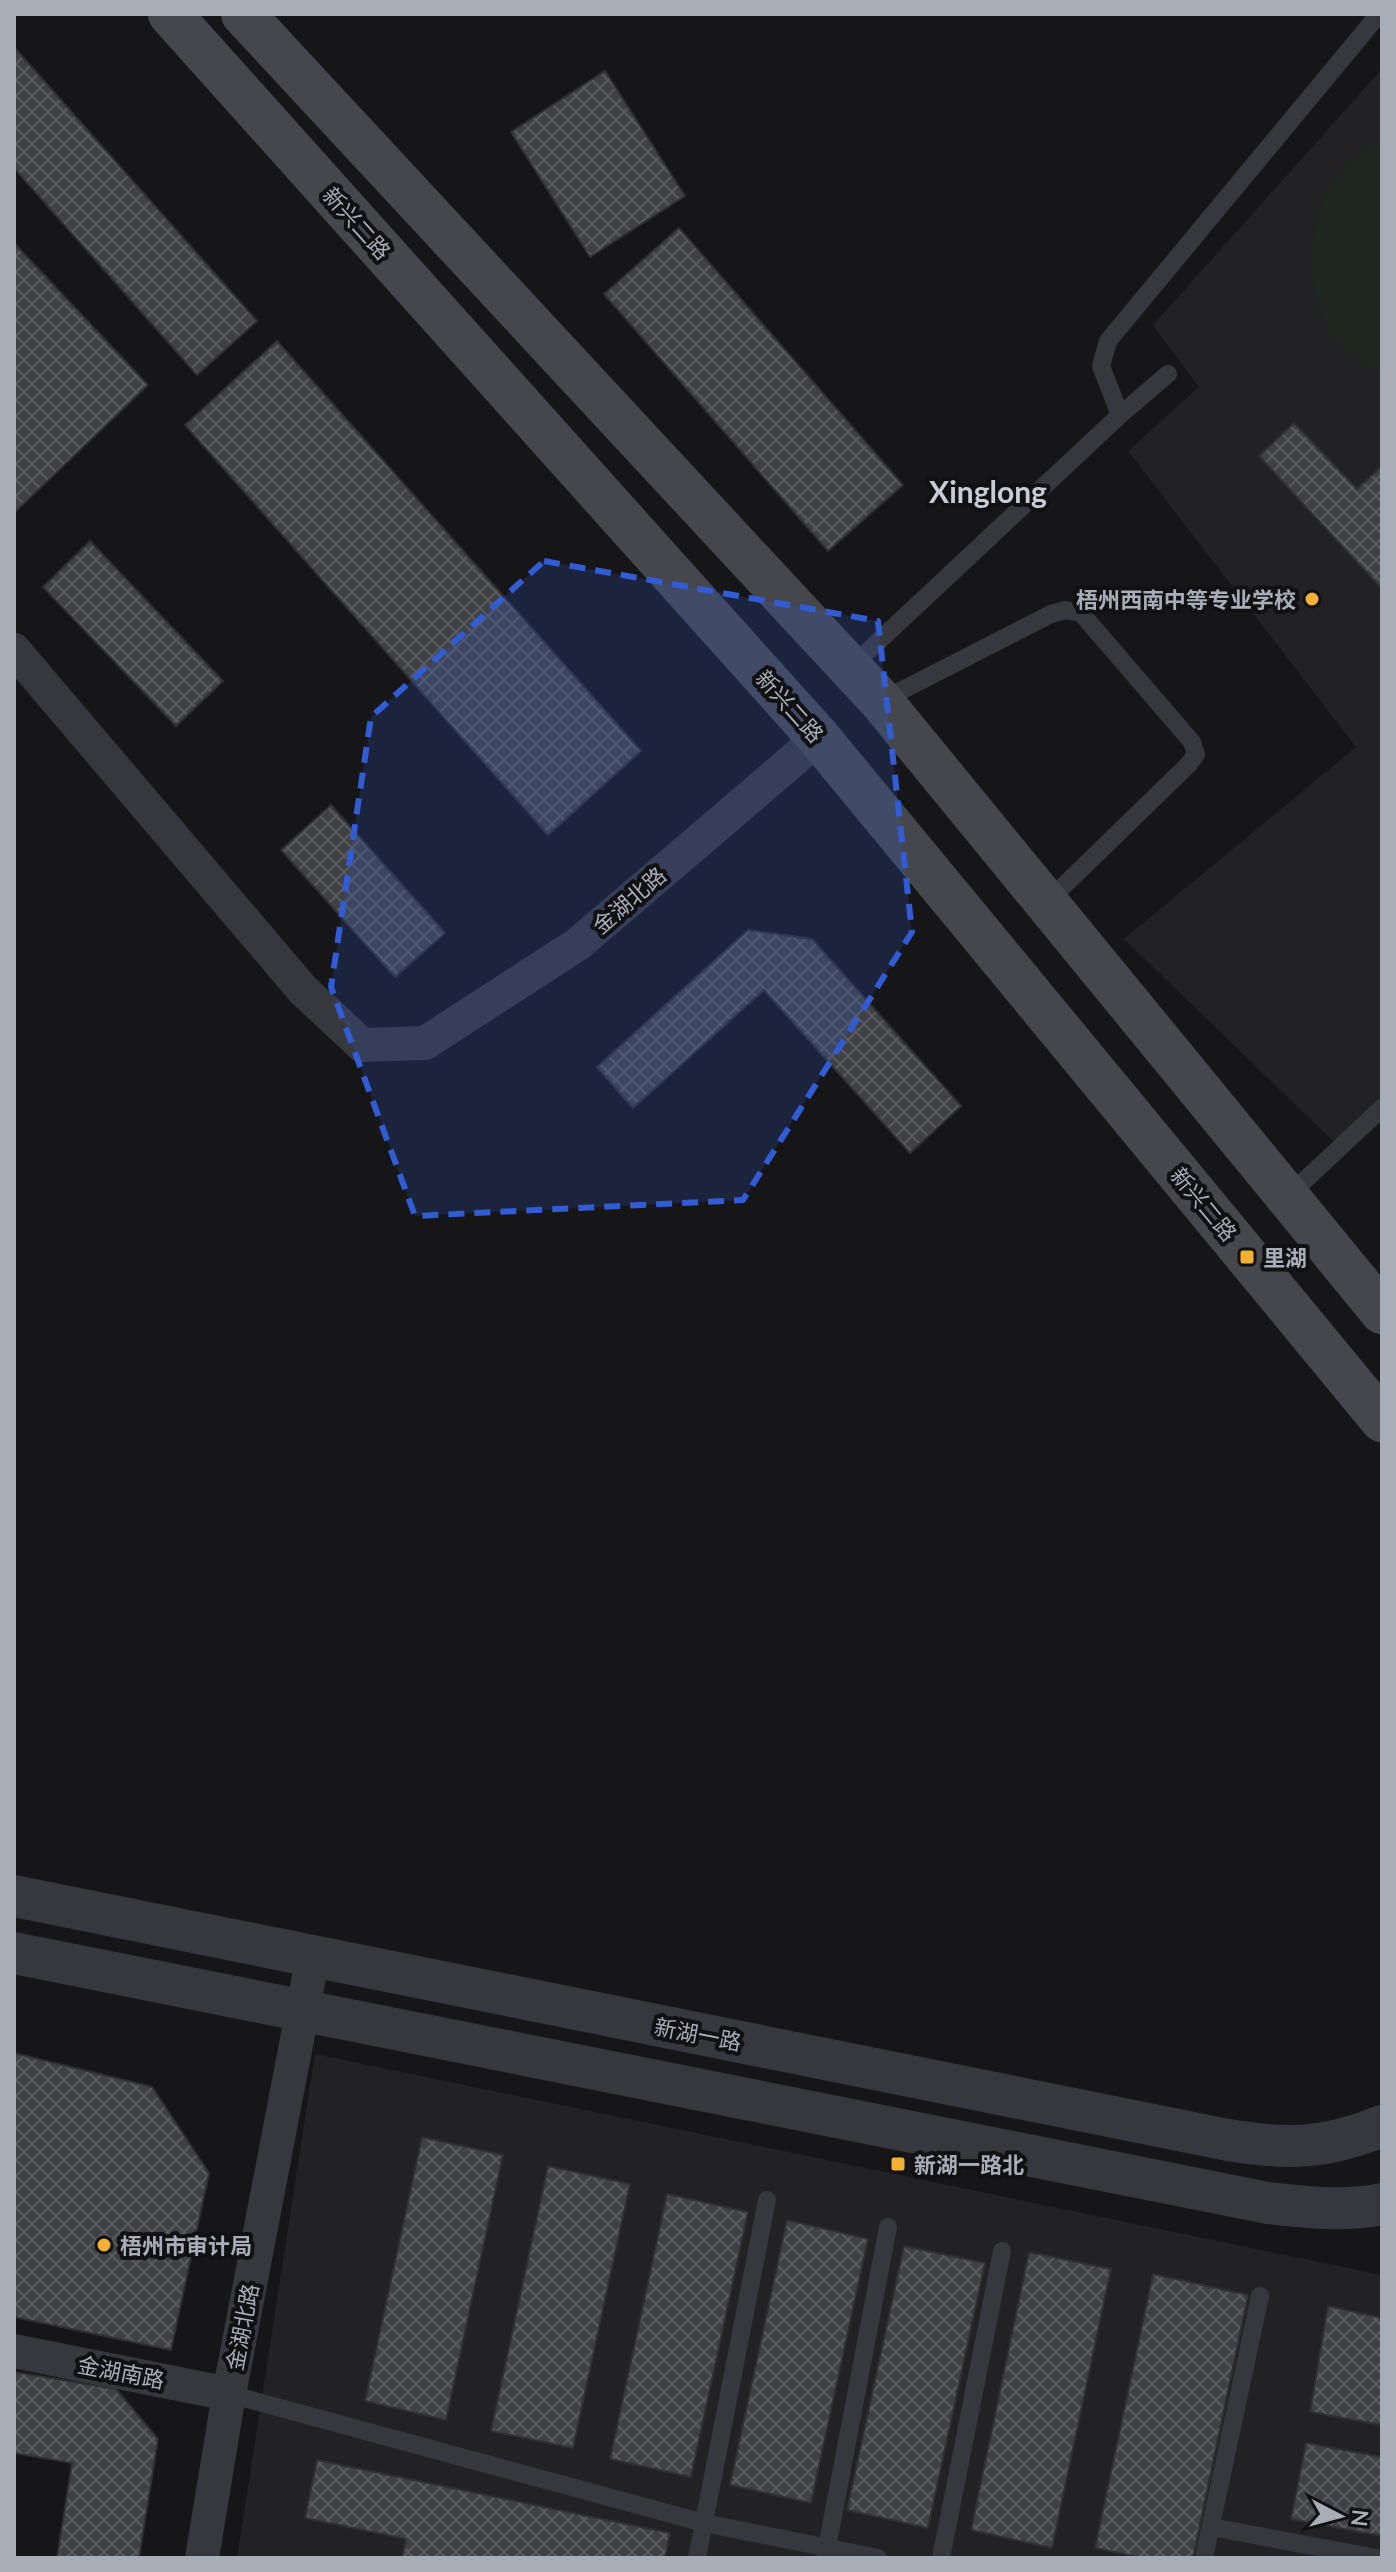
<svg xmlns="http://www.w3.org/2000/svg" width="1396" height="2572" font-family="Lato,'Noto Sans SC',sans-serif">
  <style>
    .built { fill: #222225 }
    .park { fill: #1e261f }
    .building { fill: url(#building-cross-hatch); stroke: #303034; stroke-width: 2 }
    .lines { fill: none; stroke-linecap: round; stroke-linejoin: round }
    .service { stroke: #37383d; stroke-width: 18 }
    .minor { stroke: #37383d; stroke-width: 34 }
    .tertiary { stroke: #37383d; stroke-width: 42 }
    .secondary { stroke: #45474d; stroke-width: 44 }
    .marked { fill: #325cd3; fill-opacity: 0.2; stroke: #325cd3; stroke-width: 6; stroke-dasharray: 16 10; stroke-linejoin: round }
    .poi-dot { fill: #f2b134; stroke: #111113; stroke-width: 3 }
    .labels { text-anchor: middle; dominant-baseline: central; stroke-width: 8; stroke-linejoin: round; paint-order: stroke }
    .street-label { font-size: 22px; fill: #a8adb8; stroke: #111113 }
    .poi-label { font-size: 22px; font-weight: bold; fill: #a8adb8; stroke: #111113; text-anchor: start }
    .district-label { font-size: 30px; font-weight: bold; fill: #c9ccd4; stroke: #111113 }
  </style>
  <defs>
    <pattern id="building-cross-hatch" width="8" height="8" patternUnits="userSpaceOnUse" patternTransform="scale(2)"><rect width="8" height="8" fill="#404145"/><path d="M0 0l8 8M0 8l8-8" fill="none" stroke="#595a5e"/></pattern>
  </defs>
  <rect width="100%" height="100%" fill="#161618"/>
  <path class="built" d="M1382 69V1097L1335 1143 1124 939 1356 747 1128 451 1199 387 1153 325Z
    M315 2054 1382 2275V2558H237Z"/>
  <path class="park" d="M1382 137V374C1363 361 1343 350 1330 331 1302 287 1308 214 1340 173 1351 159 1369 148 1382 137Z"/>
  <path class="building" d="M14 47 257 321 197 375 14 168Z
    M605 71 685 196 590 257 511 132Z
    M679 228 903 485 828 551 604 294Z
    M14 243 148 385 14 513Z
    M277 341 641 751 548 835 185 425Z
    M1294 423 1357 489 1382 466V589L1259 456Z
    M90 541 223 681 176 726 43 587Z
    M331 805 445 933 395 977 281 850Z
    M748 930 812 939 961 1106 910 1153 764 990 633 1108 597 1067Z
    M14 2053 152 2087 209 2173 171 2350 14 2317Z
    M422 2137 503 2155 446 2420 365 2401Z
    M548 2166 630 2184 573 2448 491 2431Z
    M667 2194 748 2212 691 2477 610 2459Z
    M787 2220 868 2239 811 2503 730 2485Z
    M904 2246 985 2263 928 2528 847 2510Z
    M1029 2252 1111 2269 1052 2548 971 2530Z
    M1153 2274 1248 2295 1193 2558H1143L1095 2548Z
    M1328 2306 1382 2318V2425L1310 2412Z
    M14 2372 116 2389 158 2439 139 2558H57L72 2463 14 2453Z
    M1306 2443 1382 2457V2536L1291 2519Z
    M317 2460 670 2533 665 2558H402L406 2539 305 2518Z"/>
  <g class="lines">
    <path class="service" d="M1120 415 1168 374
      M850 668 1120 415 1101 366 1108 341 1379 14
      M881 701 1051 614 1065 610 1081 613 1192 742 1196 754 1189 764 1046 903
      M1288 1196 1382 1108
      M229 2394 704 2523 878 2558
      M1211 2527 1376 2558
      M697 2558 767 2200
      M825 2558 888 2227
      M941 2558 1002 2251
      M1204 2558 1260 2296"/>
    <path class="minor" d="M14 650 303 990 362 1045 425 1043 578 944 819 738
      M14 2351 229 2394
      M202 2558 229 2394 313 1956"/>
    <path class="tertiary" d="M14 1896 1228 2140C1288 2150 1325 2149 1382 2126
      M14 1953 1268 2203C1307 2207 1344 2212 1382 2204"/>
    <path class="secondary" d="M170 14 819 738 1382 1420
      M243 14 881 701 1382 1312"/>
  </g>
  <path class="marked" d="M544 561 878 621 912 932 743 1200 415 1216 331 987 371 717Z"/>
  <g class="poi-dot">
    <circle cx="1312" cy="599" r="8"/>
    <rect x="1239" y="1249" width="16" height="16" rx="4"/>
    <rect x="890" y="2156" width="16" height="16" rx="4"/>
    <circle cx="104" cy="2245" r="8"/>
  </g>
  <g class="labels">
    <g class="street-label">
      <text transform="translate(357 223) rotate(48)">新兴二路</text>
      <text transform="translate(790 706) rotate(48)">新兴二路</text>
      <text transform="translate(629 900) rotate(-41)">金湖北路</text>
      <text transform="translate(1204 1204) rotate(50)">新兴二路</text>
      <text transform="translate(698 2034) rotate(11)">新湖一路</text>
      <text transform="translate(242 2327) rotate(-79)">金湖北路</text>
      <text transform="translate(121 2372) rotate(11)">金湖南路</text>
    </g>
    <g class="poi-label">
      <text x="1296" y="599" text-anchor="end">梧州西南中等专业学校</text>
      <text x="1263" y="1257">里湖</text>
      <text x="914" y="2164">新湖一路北</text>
      <text x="120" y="2245">梧州市审计局</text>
    </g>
    <g class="district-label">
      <text x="988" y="491">Xinglong</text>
    </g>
  </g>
  <rect width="1396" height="2572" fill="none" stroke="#a8adb8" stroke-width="32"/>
  <g transform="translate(1340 2516) rotate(96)" stroke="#111113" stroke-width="6" paint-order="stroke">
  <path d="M0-6L14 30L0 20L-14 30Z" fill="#a8adb8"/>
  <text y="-12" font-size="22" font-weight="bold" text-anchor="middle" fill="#a8adb8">N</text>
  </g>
</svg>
